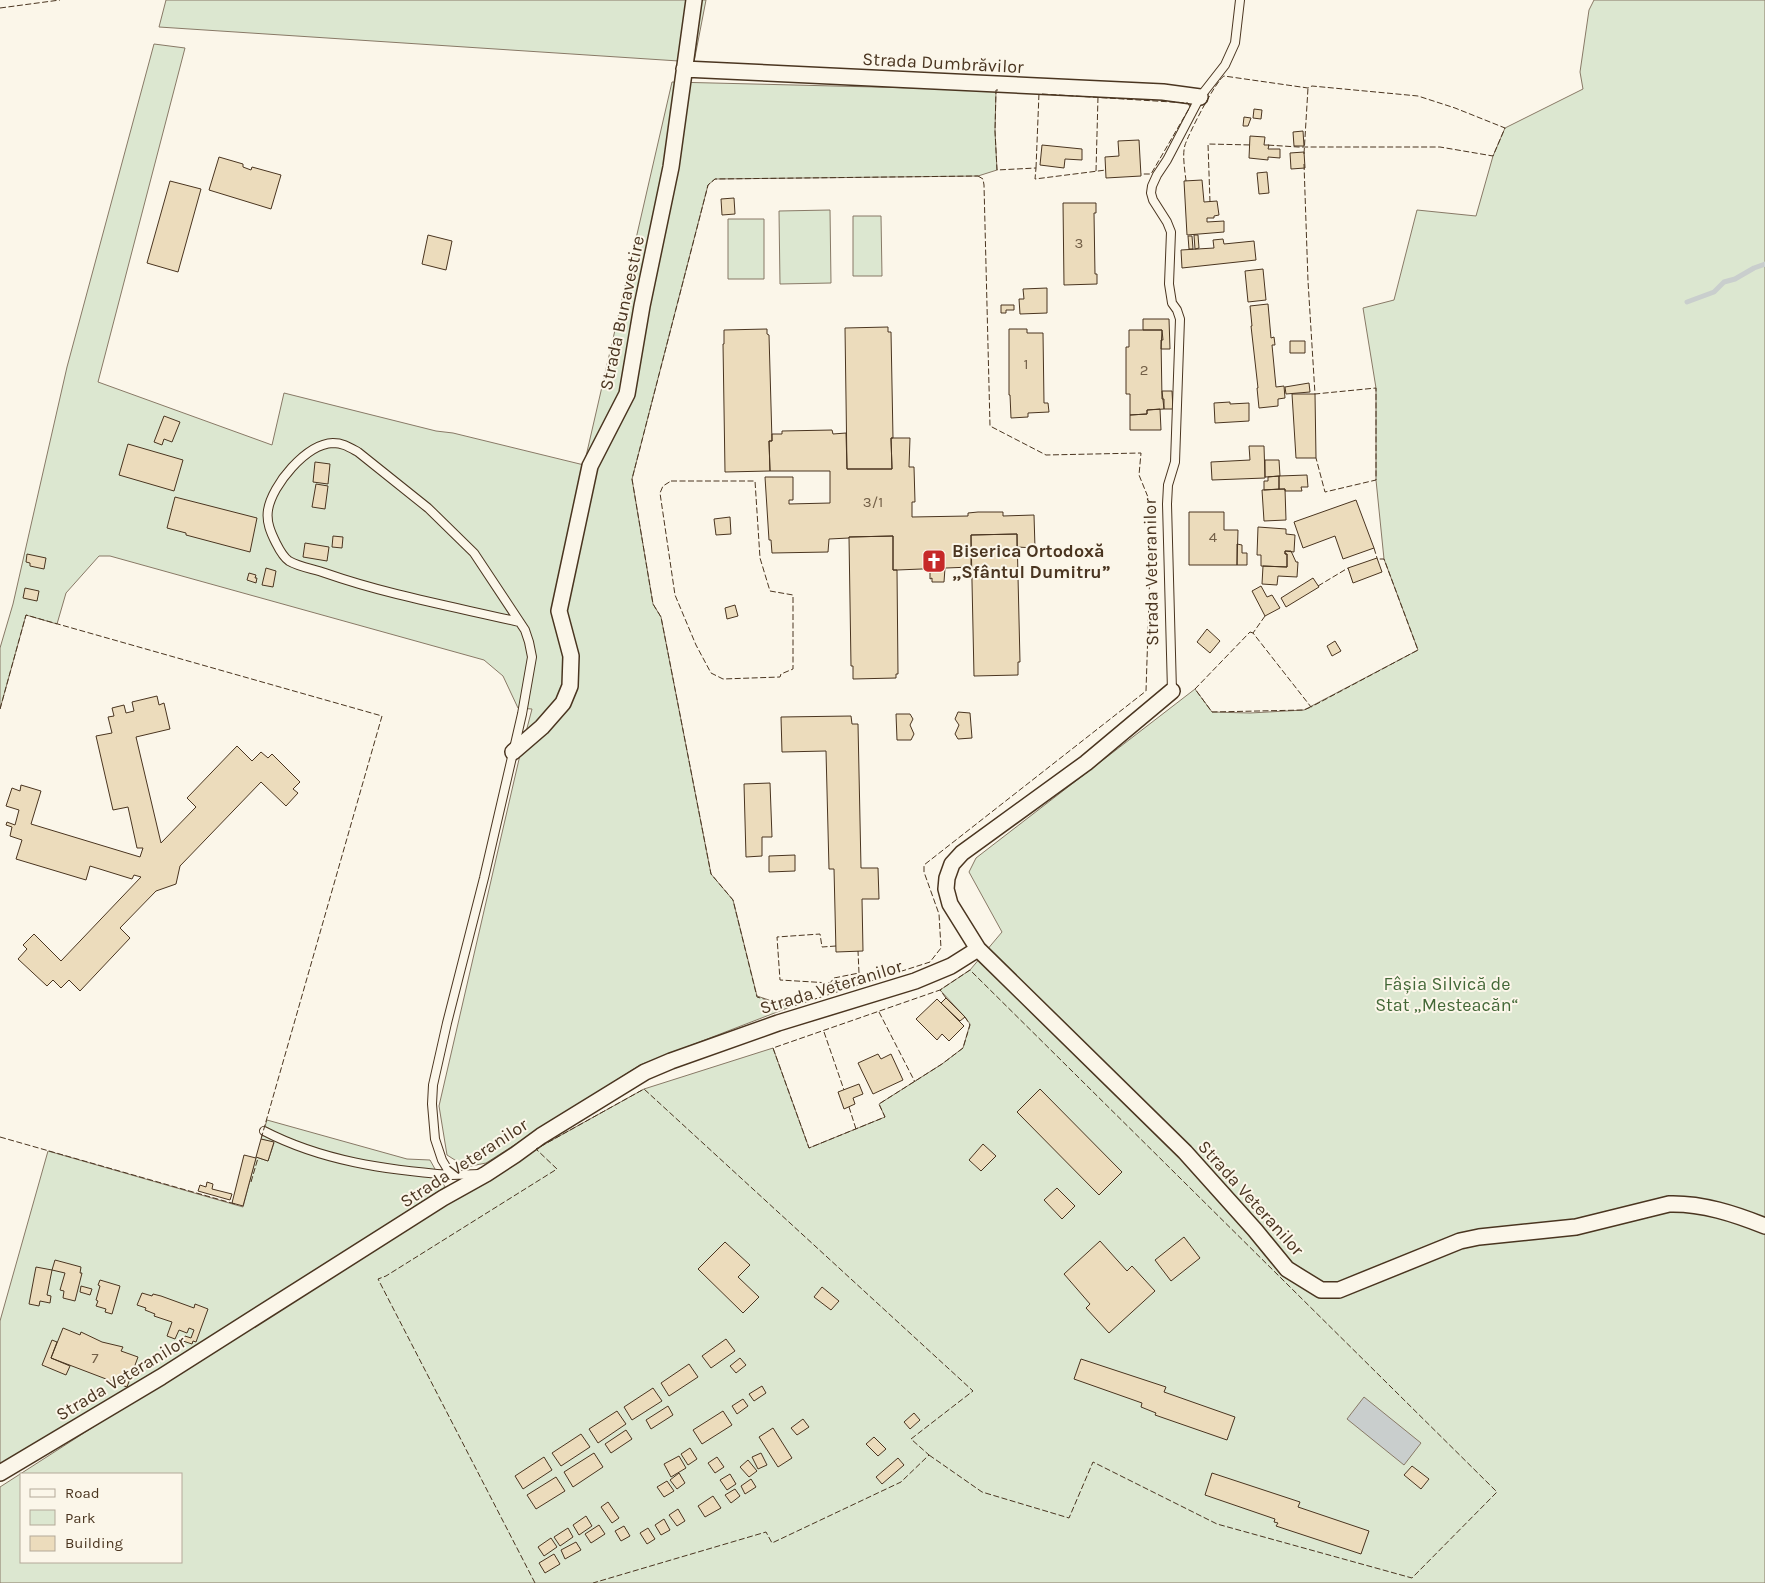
<svg xmlns="http://www.w3.org/2000/svg" width="1765" height="1583" font-family="Karla,sans-serif">
  <style>
    .green { fill: #dce7d0; stroke: #887966; fill-rule: evenodd }
    .water { fill: #c9cecd; stroke: #887966 }
    .lines { fill: none; stroke-linecap: round; stroke-linejoin: round }
    .stream { stroke: #c9cecd; stroke-width: 5 }
    .building { fill: #ecdcbc; stroke: #4a3520 }
    .service-casing { stroke: #4a3520; stroke-width: 10 }
    .minor-casing { stroke: #4a3520; stroke-width: 18 }
    .service { stroke: #fbf6e9; stroke-width: 8 }
    .minor { stroke: #fbf6e9; stroke-width: 15 }
    .fence { stroke: #4a3520; stroke-width: 1; stroke-dasharray: 6 2.5; stroke-linecap: butt }
    .labels { text-anchor: middle; dominant-baseline: central; stroke-width: 4; stroke-linejoin: round; paint-order: stroke }
    .number-label { font-size: 15px; fill: #725f47 }
    .street-label { font-size: 18px; fill: #4a3520; stroke: #fbf6e9 }
    .poi-label { font-size: 18px; font-weight: bold; fill: #4a3520; stroke: #fbf6e9; text-anchor: start }
    .park-label { font-size: 18px; fill: #436837; stroke: #fbf6e9 }
  </style>
  <rect width="100%" height="100%" fill="#fbf6e9"/>
  <path class="green" d="M166 0H706L694 62 159 27Z
    M1594 0H1765V1583H0V1487L219 1346 536 1149 644 1089 773 1048 809 1148 885 1117 879 1104 942 1064 963 1048 970 1024 965 1017 940 990 970 970 1002 932 969 872 976 858 1195 689 1212 712 1250 713 1304 710 1418 650 1384 559 1376 480V388L1363 308 1394 300 1417 210 1476 216 1493 156 1505 128 1583 89 1580 72 1589 10ZM21 1474H181V1562H21Z
    M154 44 185 48 98 382 272 445 284 393 436 431 453 433 584 465 672 82 996 90 995 131 997 170 978 176 715 179 708 185 632 479 653 604 661 617 711 874 733 900 757 996 790 1007 640 1065 486 1163 466 1167 447 1155 439 1106 520 755 532 709 518 708 503 676 484 660 110 556H99L66 593 57 624 26 615 0 709V648L13 604 67 367Z
    M830 210 831 283 780 284 779 211Z
    M853 216H881L882 276H853Z
    M728 219H764V279H728Z
    M267 1120 407 1159 430 1160 445 1187 168 1365 0 1465V1321L48 1151 243 1207 256 1157 268 1161 274 1143 261 1139Z"/>
  <path class="water" d="M1364 1397 1421 1443 1404 1465 1347 1419Z"/>
  <g class="lines">
    <path class="stream" d="M1687 302 1714 292 1724 282 1735 279 1754 268 1765 264"/>
  </g>
  <path class="building" d="M1254 109 1262 110 1261 119 1253 118Z
    M1244 117 1251 118 1248 126H1243Z
    M1303 131 1304 146H1294L1293 132Z
    M1250 136 1265 137 1264 145H1269L1268 149H1280V158L1268 157V160L1249 158Z
    M1139 140 1141 176 1106 178 1105 157 1119 156 1118 141Z
    M1042 145 1082 149V160L1065 159 1064 168 1040 165Z
    M1304 152 1305 168 1291 169 1290 153Z
    M219 157 243 164V167L251 170 252 167 281 175 271 209 209 190Z
    M1267 172 1269 193 1259 194 1257 173Z
    M1202 180 1204 202 1217 201 1219 215 1214 216V218H1207V222L1224 221V232L1187 235 1184 181Z
    M170 181 201 189 178 272 147 263Z
    M734 198 735 214 722 215 721 199Z
    M1063 203H1096V213H1094L1095 274H1097V284L1064 285Z
    M428 235 452 241 446 270 422 264Z
    M1194 235H1198L1199 248 1195 249Z
    M1188 236H1192L1193 249H1189Z
    M1223 239 1224 244 1254 241 1256 260 1182 268 1181 250 1214 248 1213 240Z
    M1263 269 1266 300 1248 302 1245 271Z
    M1047 288V313L1020 314 1019 299H1024L1023 289Z
    M1268 304 1271 338 1274 337 1275 345H1272L1276 387 1284 386 1285 398 1278 399V406L1259 408 1257 388H1258L1251 326H1252L1250 306Z
    M1001 305H1014V310H1006V313H1001Z
    M1143 319H1169L1170 349H1161L1162 330H1143Z
    M888 327V332H891L893 438H891L892 469H847L845 328Z
    M767 329V334L769 335 772 441H769L770 471 725 472 723 344H724V330Z
    M1009 329H1027V333H1043L1044 403H1048L1049 412 1028 413V417L1011 418 1010 395H1009Z
    M1129 330H1162L1163 340H1161L1162 399H1164V409L1147 410V414L1130 415V394H1126V347H1129Z
    M1290 341H1305V353H1290Z
    M1309 383 1310 392 1286 394 1285 387Z
    M1162 391H1172L1173 409H1164Z
    M1292 394H1315L1316 458H1296Z
    M1230 402V404L1249 403V421L1215 423 1214 403Z
    M1160 409 1161 430H1130V415L1147 414V410Z
    M164 416 180 422 172 442 164 439 162 445 154 442Z
    M832 430 833 434 846 433 847 469H892L891 438H910L909 467H914L915 502H912V517L968 516V513L978 512H1003V516L1034 515 1035 548 1017 547V534L971 535V567L897 570H893V536L849 537V538L829 539 828 552 772 553 771 540H769L765 477H793V500H789V504L830 503V471H770L769 441H772V434H782V431Z
    M128 444 183 460 174 491 119 475Z
    M1249 446H1264L1265 478 1212 480 1211 462 1250 460Z
    M1265 460H1279L1280 476 1265 477Z
    M315 462 330 464 328 484 313 482Z
    M1307 475 1308 487H1301L1302 491H1285V489H1279V476Z
    M1279 476V489L1264 490V481H1268V477Z
    M316 484 328 486 325 509 312 507Z
    M1285 489 1286 520 1264 521 1262 490Z
    M175 497 257 518 250 552 186 535V533L167 528Z
    M1356 500 1374 548 1343 559 1335 536 1303 548 1294 522Z
    M1189 512H1224V530H1238L1237 565H1189Z
    M730 517 731 534 716 535 714 519Z
    M1258 527 1286 529V534L1295 535 1294 552 1285 551V554H1287V567L1261 566V555H1257Z
    M1017 534 1020 662H1018V675L974 676 971 535Z
    M333 536 343 537 342 548 332 547Z
    M893 536V570H897L898 674H896V678L853 679V666H851L849 537Z
    M305 543 329 547 327 561 303 557Z
    M1237 544 1242 545V553H1247V565H1237Z
    M1285 551H1291L1296 562H1298L1297 577 1278 576 1277 585 1262 584 1263 566 1287 567V554H1285Z
    M27 554 46 558 44 569 30 566V563L26 562Z
    M1377 558 1382 572 1353 583 1348 568Z
    M266 568 276 571 273 587 262 585Z
    M945 568 944 582H932V578L930 579V569Z
    M249 573 256 575 255 578H257L256 583 247 580Z
    M1313 578 1319 587 1286 607 1281 598Z
    M1261 586 1267 597 1272 595 1280 608 1265 616 1252 591Z
    M25 588 39 591 37 601 23 598Z
    M735 605 738 616 727 619 725 608Z
    M1207 629 1220 641 1210 653 1197 642Z
    M1335 641 1341 651 1332 656 1327 646Z
    M157 696 159 705 164 703 170 729 136 737 161 843 196 807 187 798 237 746 252 761 261 752 268 758 272 754 300 782 293 789 298 793 286 806 261 782 180 866 176 884 156 891 120 928 130 938 80 991 69 980 61 988 53 980 47 986 18 959 27 949 23 945 34 934 61 961 141 877 134 875 132 879 90 866 86 880 16 859 22 840 10 836 12 827 6 825 7 822 15 825 19 810 6 806 12 788 20 791 21 785 41 791 31 824 140 857 143 848H137L128 807 113 810 96 736 112 733 108 717 114 716 112 708 124 705 126 713 134 711 132 702Z
    M958 712 970 713 972 738 958 739 955 734 959 725 955 719Z
    M896 714H910L913 719 910 725 914 734 911 740H897Z
    M851 716 852 724H858L861 868H878L879 899H862L863 951 836 952 834 869H829L826 751 782 752 781 717Z
    M770 783 772 837H762V856L746 857 744 784Z
    M795 855V871L769 872V856Z
    M946 998 965 1017 960 1021 941 1003Z
    M937 999 964 1026 949 1041 942 1034 937 1040 916 1019Z
    M878 1054 881 1059 891 1054 903 1080 873 1094 858 1063Z
    M859 1084 863 1094 853 1098 855 1104 844 1109 838 1092Z
    M1040 1089 1122 1172 1099 1195 1017 1112Z
    M261 1139 274 1142 268 1161 256 1157Z
    M983 1144 996 1156 981 1171 969 1160Z
    M244 1155 256 1158 243 1206 232 1203Z
    M207 1182 213 1184 212 1189 232 1194 230 1200 198 1191 200 1185 206 1187Z
    M1057 1188 1075 1206 1062 1219 1044 1200Z
    M1184 1237 1200 1258 1171 1281 1155 1260Z
    M1100 1241 1127 1271 1132 1266 1155 1291 1109 1333 1086 1308 1090 1304 1064 1274Z
    M725 1242 750 1265 738 1277 759 1297 743 1313 698 1269Z
    M55 1260 81 1267 80 1273H82L75 1301 63 1298 64 1291 60 1290 65 1273 52 1270Z
    M36 1267 52 1270 47 1295 51 1296 50 1303 40 1301 39 1306 29 1304Z
    M100 1280 120 1286 112 1314 105 1312 106 1309 96 1306 98 1301 96 1300 100 1286 98 1285Z
    M81 1286 92 1289 90 1295 80 1292Z
    M822 1287 839 1301 831 1310 814 1297Z
    M142 1293 152 1296 153 1294 161 1296 194 1308 195 1304 208 1309 196 1342 193 1341 192 1344 183 1341 185 1336 191 1338 194 1330 189 1328 187 1333 179 1330 175 1339 167 1336 172 1322 154 1316 155 1314 145 1310 146 1308 137 1305Z
    M63 1328 80 1335 81 1332 102 1342 123 1347 121 1351 138 1357 127 1387 51 1358Z
    M726 1339 735 1351 711 1368 702 1356Z
    M52 1340 57 1342 51 1358 70 1366 66 1375 42 1365Z
    M740 1358 746 1365 736 1373 730 1366Z
    M1081 1359 1166 1387 1164 1392 1235 1417 1227 1440 1155 1415 1156 1413 1141 1407 1142 1403 1074 1379Z
    M689 1364 698 1377 669 1396 661 1383Z
    M762 1386 766 1393 754 1401 749 1394Z
    M653 1388 662 1401 632 1420 624 1407Z
    M743 1399 748 1406 737 1414 732 1406Z
    M668 1406 673 1415 651 1429 646 1420Z
    M617 1411 626 1424 598 1443 589 1429Z
    M723 1411 732 1425 702 1444 693 1430Z
    M914 1413 920 1420 910 1429 904 1422Z
    M803 1419 809 1427 797 1435 791 1428Z
    M773 1428 792 1458 778 1467 759 1437Z
    M626 1430 632 1439 611 1453 605 1444Z
    M581 1434 590 1447 561 1466 552 1453Z
    M874 1437 886 1449 878 1456 866 1444Z
    M690 1448 697 1459 688 1465 681 1454Z
    M594 1453 603 1467 573 1487 564 1472Z
    M761 1453 767 1465 758 1469 752 1457Z
    M679 1456 686 1468 671 1477 664 1464Z
    M544 1457 552 1470 523 1489 515 1476Z
    M717 1457 724 1467 715 1473 708 1463Z
    M898 1458 904 1465 882 1484 876 1477Z
    M748 1460 757 1471 749 1477 740 1467Z
    M1412 1466 1429 1479 1421 1489 1404 1475Z
    M679 1473 685 1483 677 1489 670 1480Z
    M1212 1473 1300 1502 1298 1507 1369 1531 1361 1554 1276 1526 1278 1523 1274 1522 1275 1519 1205 1495Z
    M730 1474 736 1484 727 1490 720 1480Z
    M556 1477 565 1491 536 1509 527 1495Z
    M751 1479 756 1487 745 1494 741 1486Z
    M667 1481 674 1491 664 1497 657 1487Z
    M735 1489 740 1496 731 1503 725 1495Z
    M713 1496 721 1508 705 1517 698 1506Z
    M608 1502 619 1518 612 1523 601 1507Z
    M678 1509 685 1521 677 1526 669 1515Z
    M586 1516 592 1526 579 1535 573 1525Z
    M664 1519 670 1530 661 1535 655 1525Z
    M599 1525 605 1534 591 1543 585 1534Z
    M624 1526 630 1536 621 1541 615 1531Z
    M568 1528 573 1537 560 1546 554 1537Z
    M648 1528 655 1539 647 1544 640 1533Z
    M551 1538 557 1547 544 1556 538 1547Z
    M576 1542 581 1550 565 1559 561 1550Z
    M554 1554 560 1564 545 1573 539 1563Z"/>
  <g class="lines">
    <g class="service-casing">
      <path id="service" d="M1172 691 1167 504 1168 485 1175 462 1180 319 1177 310 1172 303 1169 284 1171 232 1167 222 1153 200 1151 193 1152 186 1157 175 1167 160 1200 97 1225 65 1235 43 1240 0
        M264 1131C322 1161 386 1170 451 1175
        M480 1174 451 1175 442 1160 435 1139 432 1104 433 1085 447 1023 484 878 522 714 532 657 529 642 525 630 474 553 428 508 358 452C349 447 343 443 333 443 306 444 272 485 268 510 266 522 271 533 276 543 279 549 283 557 289 561 299 567 314 569 325 573 388 595 455 607 519 622"/>
    </g>
    <g class="minor-casing">
      <path id="minor" d="M684 69 1163 92 1200 97
        M1172 691 1086 763 962 853 952 864 947 878 946 889 950 904 978 949 1185 1152 1255 1230 1287 1269 1321 1290H1339L1460 1241 1479 1237 1576 1227 1669 1204C1702 1203 1735 1214 1765 1226
        M513 752 542 727 563 703 570 686 571 656 559 611 590 466 627 394 642 306 671 167 694 0
        M0 1473 161 1377 443 1198 486 1174 515 1155 541 1136 645 1072 671 1061 778 1023 915 981 951 966 978 949"/>
    </g>
    <use href="#service" class="service"/>
    <use href="#minor" class="minor"/>
    <path class="fence" d="M0 8 60 0
      M998 90H996L995 131 997 170 1036 168 1035 179 1106 170
      M1042 94 1188 103 1190 107 1151 174H1141
      M1304 154 1308 88
      M1304 164 1308 281 1315 394 1376 388V480L1325 492 1316 458
      M1036 168 1039 93
      M1096 171 1098 97
      M978 176 983 179 984 185 990 426 1046 455 1141 453 1139 475 1152 507 1146 691 924 865V872L939 914 941 948 930 962 790 1007 757 997 733 900 711 874 661 617 653 604 632 479 706 193 708 185 715 179Z
      M1186 181C1185 171 1182 155 1185 145 1189 133 1215 82 1224 76L1308 88 1312 86 1418 96 1455 108 1505 128 1493 156 1440 147H1298L1267 145
      M1210 202 1208 144 1252 145
      M671 481H755L760 558 770 591 793 595V669L781 674 780 677 723 679 711 673 696 645 675 595 660 493 663 486Z
      M1374 548 1377 558
      M1318 586 1348 568
      M1265 616 1253 633 1311 707 1418 650 1384 559H1377
      M1253 633 1250 632 1195 689 1212 712 1304 710 1311 707
      M0 709 26 615 382 716 261 1139
      M836 946 822 947 820 934 777 937 780 980 830 983 834 978 859 973 858 951
      M946 998 940 990 773 1048 809 1148 885 1117 879 1104 942 1064 963 1048 970 1025 965 1017
      M879 1012 915 1082
      M824 1032 844 1090
      M849 1107 856 1129
      M0 1137 235 1204
      M251 1182 258 1158
      M929 1455 982 1492 1069 1518 1093 1462 1217 1524 1412 1578 1497 1492 970 970 940 990
      M535 1583 378 1279 386 1276 557 1169 536 1149 644 1089 973 1391 911 1439 929 1455 901 1482 772 1543 766 1532 593 1583"/>
  </g>
  <defs>
    <g id="church-square" transform="scale(1.25)"><rect x="-9" y="-9" width="18" height="18" rx="4" fill="#c62828" stroke="#fbf6e9"/><path d="M-1.2-6h2.4v3.5h3.3v2.4h-3.3V6h-2.4V-.1h-3.3v-2.4h3.3Z" fill="#fff"/></g>
  </defs>
  <g fill-rule="evenodd">
    <use href="#church-square" x="934" y="561"/>
  </g>
  <g class="labels">
    <g class="number-label">
      <text x="1079" y="243">3</text>
      <text x="1026" y="364">1</text>
      <text x="1144" y="370">2</text>
      <text x="873" y="502">3/1</text>
      <text x="1213" y="537">4</text>
      <text x="95" y="1358">7</text>
    </g>
    <g class="street-label">
      <text transform="translate(943 63) rotate(3)">Strada Dumbrăvilor</text>
      <text transform="translate(622 313) rotate(-78)">Strada Bunavestire</text>
      <text transform="translate(1151 572) rotate(-91)">Strada Veteranilor</text>
      <text transform="translate(831 987) rotate(-17)">Strada Veteranilor</text>
      <text transform="translate(464 1163) rotate(-33)">Strada Veteranilor</text>
      <text transform="translate(1251 1198) rotate(48)">Strada Veteranilor</text>
      <text transform="translate(121 1378) rotate(-31)">Strada Veteranilor</text>
    </g>
    <g class="poi-label">
      <text x="952" y="551">Biserica Ortodoxă<tspan x="952" dy="21">„Sfântul Dumitru”</tspan></text>
    </g>
    <g class="park-label">
      <text x="1447" y="984">Fâșia Silvică de<tspan x="1447" dy="21">Stat „Mesteacăn“</tspan></text>
    </g>
  </g>
  <rect x="20" y="1473" width="162" height="90" fill="#fbf6e9" stroke="#b4a999"/>
  <rect x="30" y="1489" width="25" height="8" fill="#fbf6e9" stroke="#b4a999"/>
  <text x="65" y="1498" font-size="15" fill="#4a3520">Road</text>
  <rect x="30" y="1510" width="25" height="15" fill="#dce7d0" stroke="#b4a999"/>
  <text x="65" y="1523" font-size="15" fill="#4a3520">Park</text>
  <rect x="30" y="1536" width="25" height="15" fill="#ecdcbc" stroke="#b4a999"/>
  <text x="65" y="1548" font-size="15" fill="#4a3520">Building</text>
</svg>
